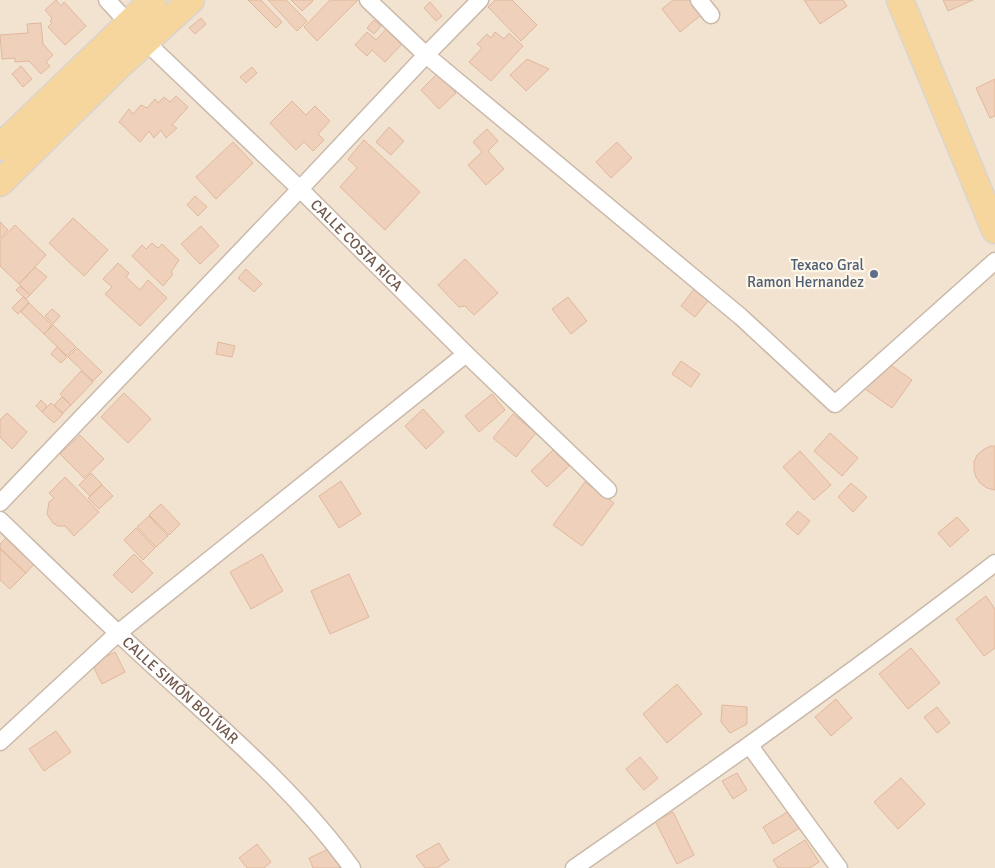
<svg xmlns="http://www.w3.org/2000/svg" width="995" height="868" font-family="Signika,sans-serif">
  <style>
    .residential { fill: #f2e3d1 }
    .building { fill: #efd0bb; stroke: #e1b79c }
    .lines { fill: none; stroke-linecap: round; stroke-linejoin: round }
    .street-casing { stroke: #cbb9aa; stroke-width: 19 }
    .primary-casing { stroke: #dad4d0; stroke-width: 29 }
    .street { stroke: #fff; stroke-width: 16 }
    .primary { stroke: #f7d69d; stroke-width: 26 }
    .service-dot { fill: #5c6f8a; stroke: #fef6e8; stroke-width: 2 }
    .labels { text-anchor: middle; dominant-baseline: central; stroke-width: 4.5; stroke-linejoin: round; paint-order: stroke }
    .street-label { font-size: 15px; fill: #71584a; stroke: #fef6e8 }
    .service-label { font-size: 15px; fill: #4e5e75; stroke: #fef6e8; text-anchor: end }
  </style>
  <rect width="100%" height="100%" fill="#fbf2e2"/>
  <path class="residential" d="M0 0H995V868H0Z"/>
  <path class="building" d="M56 0 61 6 64 2 86 26 65 45 48 27 52 23 50 21 52 18 45 10Z
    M248 0H261L282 22 276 28Z
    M268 0H286L307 21 297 31Z
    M291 0H312L313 1 302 11Z
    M330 0H358L317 41 304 27Z
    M495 0H512L537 25 521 41 488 7Z
    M673 0H695L705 12 680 32 662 9Z
    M804 0H843L847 6 820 24Z
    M943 0H973L948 11Z
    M430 2 442 16 436 21 424 8Z
    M201 18 206 24 195 34 189 28Z
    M374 20 381 26 374 34 367 28Z
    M41 23 43 44 53 55 46 62 50 66 41 74 29 61 15 62V58L2 59 0 35 28 33 27 24Z
    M388 27 404 42 385 62 372 50 367 56 355 45 367 32 376 40Z
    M495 32 504 39 509 33 523 46 491 81 469 62 482 48 477 44 487 34 491 38Z
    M527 59 549 69 526 91 510 75Z
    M21 66 32 79 23 87 12 74Z
    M252 67 257 73 246 83 240 77Z
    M438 73 456 93 439 109 421 90Z
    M995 79V116L990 118 976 88Z
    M176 96 188 107 172 125 177 128 166 138 161 130 154 138 149 131 140 142 119 122 129 109 133 114 141 105 147 108 155 99 158 103 164 97 170 102Z
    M292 101 306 115 315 106 330 121 318 134 324 140 313 151 304 142 296 150 270 123Z
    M389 127 404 141 391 155 376 142Z
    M487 129 498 141 488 151 504 169 486 185 468 165 482 152 473 142Z
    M364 140 420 192 385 230 340 187 357 168 348 159Z
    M233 142 253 163 216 199 196 177Z
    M617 142 632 158 611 178 596 162Z
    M195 196 207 207 198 216 187 205Z
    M73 218 108 250 84 276 49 243Z
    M0 222 8 230 0 239Z
    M15 225 46 255 19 284 0 266V241Z
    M201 226 219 246 200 264 181 244Z
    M152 243 158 248 162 244 179 260 171 272 173 274 163 286 132 256 142 245 146 249Z
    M465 259 498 293 474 315 465 306 459 307 438 285Z
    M118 263 129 273 126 277 140 290 148 280 167 298 140 326 105 294 112 287 103 279Z
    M35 267 47 277 30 295 19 284Z
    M246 269 262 284 254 292 238 278Z
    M20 286 30 295 26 299 16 290Z
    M694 289 708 301 695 317 681 306Z
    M23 297 29 302 18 314 12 308Z
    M568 297 587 321 571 334 552 309Z
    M29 303 52 325 44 334 21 312Z
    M52 309 60 316 53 324 45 316Z
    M53 325 76 347 67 356 44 334Z
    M218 342 235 346 232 357 216 354Z
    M57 347 67 357 61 363 51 354Z
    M77 348 102 372 93 381 68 357Z
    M681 361 700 374 691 387 672 374Z
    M885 361 912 380 892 408 865 389Z
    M81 371 93 382 71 405 60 394Z
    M124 393 151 419 128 443 101 417Z
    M492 394 505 410 479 432 465 416Z
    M62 397 71 405 63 413 54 405Z
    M41 400 47 406 42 412 36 406Z
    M51 403 63 414 54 423 42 412Z
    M423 409 444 432 426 449 405 426Z
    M7 413 27 432 12 449 0 437V420Z
    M513 414 536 433 516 457 493 438Z
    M830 433 858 458 842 476 814 451Z
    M80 435 104 459 84 478 60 454Z
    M990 446H995V490L987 488 980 483 976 477 974 470V462L977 455 983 450Z
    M553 450 569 466 547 487 531 471Z
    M800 451 831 485 814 500 783 467Z
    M91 473 102 484 90 496 79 485Z
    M65 477 99 512 74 536 65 526H58L53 523 47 514 49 502 54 498 49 493Z
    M341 481 361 514 339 528 319 496Z
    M585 482 614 503 582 546 553 525Z
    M851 483 867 497 853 512 838 497Z
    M102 485 113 496 99 509 88 498Z
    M161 504 180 524 169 535 149 515Z
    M798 511 810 521 798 535 786 524Z
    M149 516 168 536 156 547 137 527Z
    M957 517 969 530 950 547 938 533Z
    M136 528 155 548 143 560 124 540Z
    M9 535 37 561 26 573 0 548V544Z
    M0 549 26 573 10 589 0 580Z
    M134 554 153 573 132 593 113 575Z
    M262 554 283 591 251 609 230 572Z
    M349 574 369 617 330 634 311 591Z
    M986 596 995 609V648L984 656 956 619Z
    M911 648 940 683 908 709 879 674Z
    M115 652 125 672 102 684 92 664Z
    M677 684 702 714 667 743 643 714Z
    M836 699 852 718 831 736 815 717Z
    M722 705 747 707V724L730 733 721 722Z
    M937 707 950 723 937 733 924 717Z
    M56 731 71 752 44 771 29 749Z
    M640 757 658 778 644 790 626 769Z
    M737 773 747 790 733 799 722 781Z
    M901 778 925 804 898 829 874 802Z
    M792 809 803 826 773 844 763 827Z
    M673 812 694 855 677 864 655 821Z
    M805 840 819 862 810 868H778L773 860Z
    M439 843 449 860 437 868H425L416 856Z
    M257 844 271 862 264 868H247L239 858Z
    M331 848 340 868H313L309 858Z"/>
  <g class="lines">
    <g class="street-casing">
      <g id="street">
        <path id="s1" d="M107 0 146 42 300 189 466 354 608 490"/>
        <path d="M368 0 426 55 741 317 835 404 995 261"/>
        <path d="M699 0 711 15"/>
        <path d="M0 503 300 189 426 55 480 0"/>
        <path id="s2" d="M0 520C53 571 105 622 159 671 227 733 298 793 352 868"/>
        <path d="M0 742 118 633 466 354"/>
        <path d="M750 746 839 868"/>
        <path d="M574 868C717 769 858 669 995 563"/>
      </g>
    </g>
    <g class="primary-casing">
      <path id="primary" d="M900 0 995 230
        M0 147 153 0
        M0 183 121 64 191 0"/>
    </g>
    <use href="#street" class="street"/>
    <use href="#primary" class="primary"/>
  </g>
  <circle class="service-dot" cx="874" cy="274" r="5"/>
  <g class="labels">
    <g class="street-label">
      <text stroke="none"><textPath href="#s1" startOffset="350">CALLE COSTA RICA</textPath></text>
      <text stroke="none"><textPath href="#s2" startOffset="248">CALLE SIMÓN BOLÍVAR</textPath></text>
    </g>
    <g class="service-label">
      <text x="864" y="265">Texaco Gral<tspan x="864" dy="17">Ramon Hernandez</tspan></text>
    </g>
  </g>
</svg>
